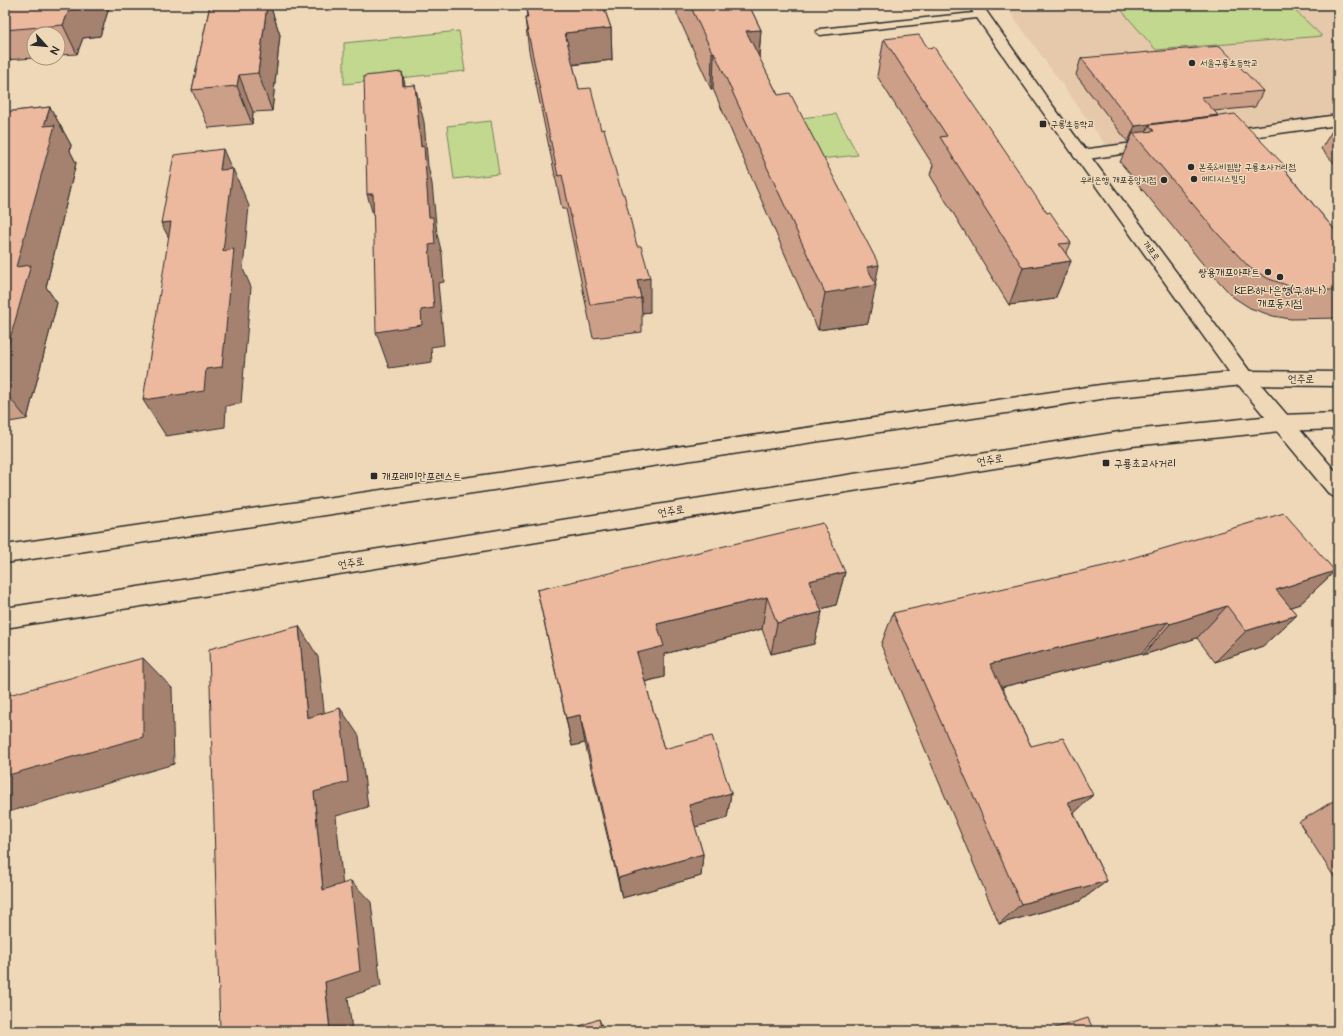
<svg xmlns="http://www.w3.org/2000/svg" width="1343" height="1036" font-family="'Architects Daughter','Poor Story',sans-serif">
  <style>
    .built { fill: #e6c8ab }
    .green { fill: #c2d88e; stroke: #76825c }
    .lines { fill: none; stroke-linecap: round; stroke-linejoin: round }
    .service-casing { stroke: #2b2b2b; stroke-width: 3 }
    .minor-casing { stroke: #2b2b2b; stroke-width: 3 }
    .tertiary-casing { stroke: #2b2b2b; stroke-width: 3 }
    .primary-casing { stroke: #2b2b2b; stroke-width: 3 }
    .service { fill: #efd8b8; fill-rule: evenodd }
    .minor { fill: #efd8b8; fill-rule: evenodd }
    .tertiary { fill: #efd8b8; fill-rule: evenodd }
    .primary { fill: #efd8b8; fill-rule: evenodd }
    .wall { fill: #cb9f88; stroke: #2b2b2b }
    .shaded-wall { fill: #a5826f; stroke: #2b2b2b }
    .building { fill: #ecb99e; stroke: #2b2b2b }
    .poi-dot { fill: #2b2b2b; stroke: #efd8b8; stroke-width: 1.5 }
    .labels { text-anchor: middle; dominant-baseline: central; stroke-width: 3; stroke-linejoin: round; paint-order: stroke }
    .far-poi-label { font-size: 9px; fill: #2b2b2b; stroke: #efd8b8; text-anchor: start }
    .far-street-label { font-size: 9px; fill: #2b2b2b; stroke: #efd8b8 }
    .poi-label { font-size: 11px; fill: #2b2b2b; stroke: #efd8b8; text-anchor: start }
    .street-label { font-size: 11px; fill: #2b2b2b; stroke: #efd8b8 }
  </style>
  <rect width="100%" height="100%" fill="#efd8b8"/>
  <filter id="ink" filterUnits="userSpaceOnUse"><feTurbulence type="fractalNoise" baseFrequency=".025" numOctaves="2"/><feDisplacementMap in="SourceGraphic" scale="8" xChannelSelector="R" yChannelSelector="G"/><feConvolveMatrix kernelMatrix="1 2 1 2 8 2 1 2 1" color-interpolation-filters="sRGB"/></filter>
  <g filter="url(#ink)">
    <path class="built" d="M1005 5H1338V120L1110 151Z"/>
    <path class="green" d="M1117 5H1289L1322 36 1156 50Z
      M459 31 465 71 344 84V43Z
      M836 114 858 155 821 159 800 118Z
      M491 121 499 174 454 179 447 126Z"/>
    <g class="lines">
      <g class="service-casing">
        <path id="service" d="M983 12 986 13V17L820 35 816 32 820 29Z"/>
      </g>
      <g class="minor-casing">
        <path id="minor" d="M1338 115V125L1222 141 1216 139 1214 136 1216 133 1222 131Z
          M1156 140 1162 142 1164 145 1162 148 1081 160 1075 158 1073 155 1075 152 1081 150Z"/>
      </g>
      <g class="tertiary-casing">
        <path id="tertiary" d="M968 5H982L1047 98 1251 373 1338 474V498L1330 495 1237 383 1037 104Z"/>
      </g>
      <g class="primary-casing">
        <path id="primary" d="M1244 371 1338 372V386L1244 385 1107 398 5 563V545L1107 384Z
          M1338 413V429L1281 431 1132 446 5 628V608L1132 430 1281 415Z"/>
      </g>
      <use href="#service" class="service"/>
      <use href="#minor" class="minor"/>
      <use href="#tertiary" class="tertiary"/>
      <use href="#primary" class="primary"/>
    </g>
    <path class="wall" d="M5 5H110L100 36 83 38 77 54 58 55V34H34V58L5 60Z
      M210 5H270L280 35 272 111 253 112 252 124 209 128 192 90Z
      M535 5H603L611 28 612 60 573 65 579 89 601 130 650 312 642 313V332L593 338 566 209H562L529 51 525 18H527L526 8 535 7Z
      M677 5H749L761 30 759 58 778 95 875 283 868 323 818 330 713 89H711L677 14Z
      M884 39 1047 213 1071 243 1066 254 1071 261 1055 299 1009 305 930 175 933 165 877 76Z
      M1081 58 1263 91 1255 107 1214 111 1218 115 1217 116 1287 168 1285 170 1338 234V318L1291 319 1273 316 1250 308 1233 297 1202 263 1120 162 1129 142H1128L1076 75Z
      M50 107 71 145 70 151 76 163 46 287 57 303 27 419 9 422 5 436V112Z
      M1338 121V167L1321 149Z
      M1335 571 1300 604 1290 607 1297 615 1263 646 1215 662 1197 638 1143 655 1142 653 1002 687 1031 746 1093 795 1074 813 1107 881 1080 901 999 924 881 645 893 613Z
      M845 572 836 605 821 609 822 612 814 644 771 654 762 629 664 654V677L645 682 664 749 731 793 727 818 695 827 703 854 701 876 622 898 585 743 572 746 537 590Z
      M1338 798V883L1299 822Z"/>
    <path class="shaded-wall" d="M87 5H110L100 36 83 38 77 54 63 25 69 10Z
      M267 5H270L280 35 272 111 258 73Z
      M611 28 612 60 568 65 565 33Z
      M761 30 758 66 746 31Z
      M712 52H714L713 89H711Z
      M402 72 411 109 403 86Z
      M239 75 253 112 252 124 237 86Z
      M415 85 424 122 428 166 432 184 437 234 442 254 444 282 438 283 444 345 431 347 432 362 389 368 376 332 421 310 429 217 421 147Z
      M50 107 71 145 70 151 76 163 46 287 57 303 27 419 5 392V356L16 267 44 126Z
      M1218 115 1210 131H1154L1149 125 1143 140 1133 133 1129 142H1128L1135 126Z
      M223 149 233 172V169L249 206 243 269 251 287 241 403 226 406 225 427 166 436 143 400 223 251 220 170Z
      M367 194H373L378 232Z
      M171 222 181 261 161 223Z
      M1071 261 1055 299 1009 305 1023 268Z
      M879 265 875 285H876L868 323 818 330 825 293 867 267Z
      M650 278V312L642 313 641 298 637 280Z
      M5 417 9 422 5 436Z
      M1335 571 1300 604 1244 622 1276 590Z
      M845 572 836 605 802 614 809 581Z
      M767 597 762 629 664 654V677L639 683 637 653 657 624Z
      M1227 606 1197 638 1143 655 1170 624Z
      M822 612 814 644 771 654 777 623Z
      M1297 615 1263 646 1215 662 1246 631Z
      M1168 622 1142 653 973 694 990 664Z
      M299 626 318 657 328 745 307 718Z
      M143 658 172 688 174 764 5 813V776Z
      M340 708 359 736 368 807 336 816 345 909 323 890 314 792Z
      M580 715 585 743 572 746 566 718Z
      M731 793 727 818 688 829 689 805Z
      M1093 795 1067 820 1068 802Z
      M703 854 701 876 622 898 618 878Z
      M351 881 371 902 381 986 348 997 352 1031H330L325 982Z
      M1107 881 1080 901 999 924 1021 904Z
      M599 1019 604 1031H602Z"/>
    <path class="building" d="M5 5H87L86 8 69 10 63 25 5 30Z
      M210 5H267L258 73 239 75 237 86 192 90Z
      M539 5H603L611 28 565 33 579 89 591 88 601 130 604 129 622 194H624L637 246H641L650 278 637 280 641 298 590 305 562 175 558 176 525 18H528L526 8 539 6Z
      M690 5H749L761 30 746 31 778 95 790 93 879 265 867 267 876 285 825 293 714 52H712Z
      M919 35 928 48 934 47 1047 213 1050 212 1071 243 1059 244 1071 261 1023 268 940 137 947 136 884 39Z
      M1220 46 1263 91 1201 97 1218 115 1135 126 1081 58Z
      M402 72 403 86 415 85 421 147 424 146 429 217H433L435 244 429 245 434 308 421 310 422 325 376 332 373 194H367L364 76Z
      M50 107 44 126 55 125 16 267 31 265 5 356V112Z
      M1235 114 1287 168H1283L1338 234V290H1311L1292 287 1269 279 1250 268 1218 234 1133 133 1154 131 1149 125Z
      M223 149 220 170 233 169 223 251 234 249 222 367 206 369 204 391 143 400 171 222 161 223 174 155Z
      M1284 513 1335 571 1276 590 1297 615 1246 631 1227 606 1170 624 1168 622 990 664 1031 746 1063 738 1093 795 1068 802 1107 881 1021 904 893 613 1108 565Z
      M823 523 845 572 809 581 822 612 777 623 767 597 657 624 664 646 637 653 664 749 712 736 731 793 689 805 703 854 618 878 580 715 566 718 537 590Z
      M299 626 307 718 340 708 348 782 314 792 323 890 351 881 360 971 325 982 330 1031H220L209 649Z
      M143 658V737L5 776V696Z
      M1088 1018 1094 1031H1045Z
      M599 1019 602 1031H566Z"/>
  </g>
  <g class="poi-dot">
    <circle cx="1192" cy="63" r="4"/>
    <rect x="1039" y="120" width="8" height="8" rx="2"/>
    <circle cx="1191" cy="167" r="4"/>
    <circle cx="1194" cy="179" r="4"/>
    <circle cx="1164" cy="180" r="4"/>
    <circle cx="1268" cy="272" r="4"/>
    <circle cx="1280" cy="277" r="4"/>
    <rect x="1102" y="459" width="8" height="8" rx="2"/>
    <rect x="370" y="472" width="8" height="8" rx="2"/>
  </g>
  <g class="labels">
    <g class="far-poi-label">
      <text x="1200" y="63">서울구룡초등학교</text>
      <text x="1051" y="124">구룡초등학교</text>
      <text x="1199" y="167">본죽&amp;비빔밥 구룡초사거리점</text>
      <text x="1202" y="179">메디시스빌딩</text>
      <text x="1156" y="180" text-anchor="end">우리은행 개포중앙지점</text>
    </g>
    <g class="far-street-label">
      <text transform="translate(1151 251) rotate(54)">개포로</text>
    </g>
    <g class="poi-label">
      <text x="1260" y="272" text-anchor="end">쌍용개포아파트</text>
      <text x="1280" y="290" text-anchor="middle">KEB하나은행(구.하나)<tspan x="1280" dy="13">개포동지점</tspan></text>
      <text x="1114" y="463">구룡초교사거리</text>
      <text x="382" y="476">개포래미안포레스트</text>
    </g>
    <g class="street-label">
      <text transform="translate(1301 379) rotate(1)">언주로</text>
      <text transform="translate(990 460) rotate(-9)">언주로</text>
      <text transform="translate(671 511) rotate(-9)">언주로</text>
      <text transform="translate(351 563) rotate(-9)">언주로</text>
    </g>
  </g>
  <rect width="1343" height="1036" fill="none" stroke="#efd8b8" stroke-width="20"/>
  <rect x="10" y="10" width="1323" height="1016" fill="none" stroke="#2b2b2b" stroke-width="1.5" filter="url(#ink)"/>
  <g transform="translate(46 46) rotate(117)"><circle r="19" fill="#efd8b8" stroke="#a19380"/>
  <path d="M0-3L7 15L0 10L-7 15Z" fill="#2b2b2b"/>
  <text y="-6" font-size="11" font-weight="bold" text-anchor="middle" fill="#2b2b2b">N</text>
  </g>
</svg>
